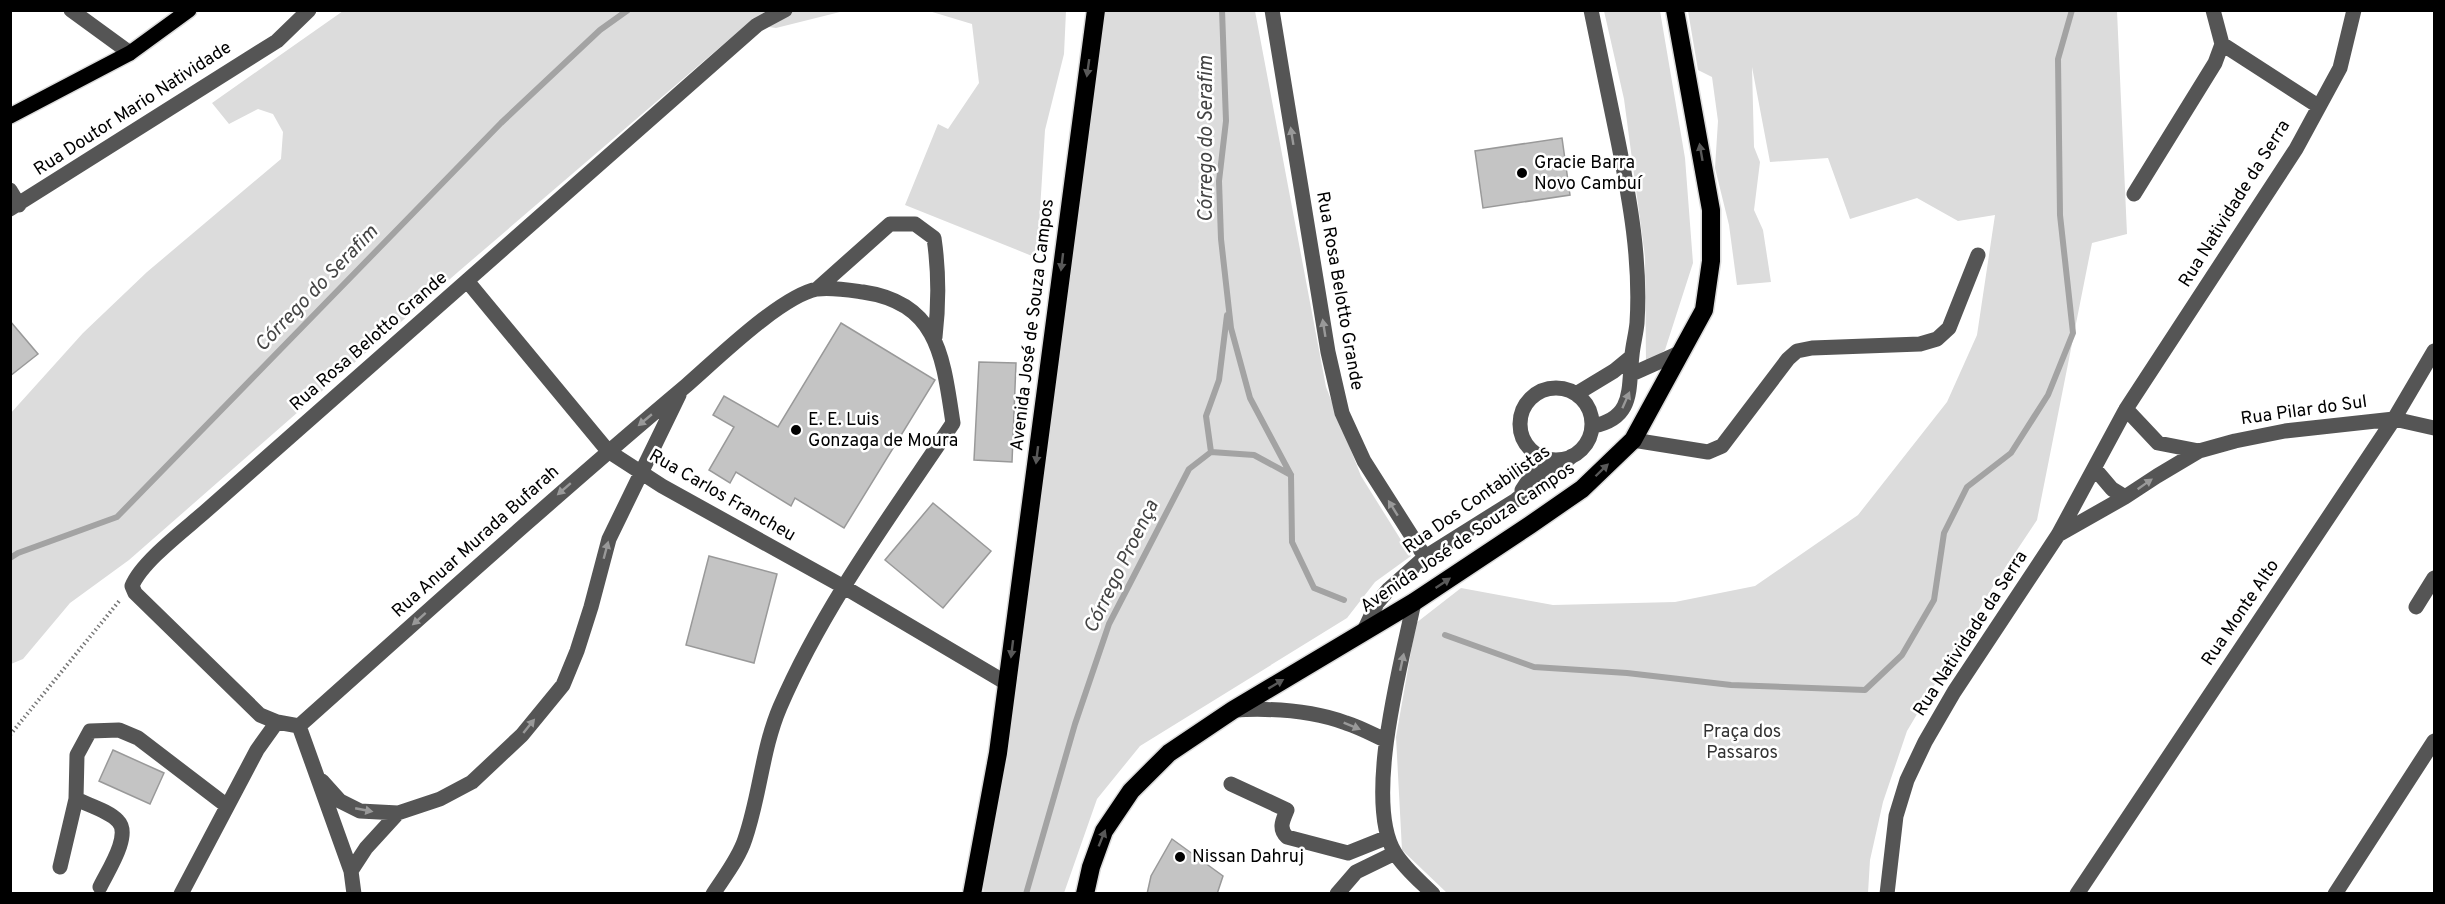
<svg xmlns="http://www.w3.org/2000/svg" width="2445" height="904" font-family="Overpass,sans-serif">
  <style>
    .green { fill: #dcdcdc }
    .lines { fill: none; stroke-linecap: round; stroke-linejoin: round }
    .stream { stroke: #a3a3a3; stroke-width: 6 }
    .building { fill: #c4c4c4; stroke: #999; stroke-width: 1.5 }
    .major-casing { stroke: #dbdbdb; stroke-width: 18 }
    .highway-casing { stroke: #dbdbdb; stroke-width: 21 }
    .path { stroke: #777; stroke-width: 4; stroke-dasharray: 1.5 3; stroke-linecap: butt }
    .minor { stroke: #555; stroke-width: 15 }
    .major { stroke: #000; stroke-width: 15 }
    .highway { stroke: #000; stroke-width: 18 }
    .oneway { fill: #595959 }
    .oneway2 { fill: #999 }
    .poi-dot { fill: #000; stroke: #fff; stroke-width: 2 }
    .labels { text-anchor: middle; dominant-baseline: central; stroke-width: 5; stroke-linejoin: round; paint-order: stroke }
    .street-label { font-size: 18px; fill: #000; stroke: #fff }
    .poi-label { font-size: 18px; fill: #000; stroke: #fff; text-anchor: start }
    .park-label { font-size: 18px; fill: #333; stroke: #fff }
    .water-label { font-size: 20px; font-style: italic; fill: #444; stroke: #fff }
  </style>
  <rect width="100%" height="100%" fill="#fff"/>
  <path class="green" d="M343 11H844L776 28 747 24 458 272 129 560 70 603 23 659 11 664 10 414 83 333 147 272 281 159 283 132 273 114 258 109 229 124 212 103Z
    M929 11H1066L1064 54 1045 130 1037 258 905 205 938 124 948 129 979 83 972 24Z
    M1096 11H1255L1326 387 1361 476 1411 556 1375 582 1347 618 1140 746 1097 799 1064 893 983 894 998 753Z
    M1604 11H1660L1685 158 1693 263 1665 350 1646 364 1645 257 1624 99Z
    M1688 11H2117L2127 234 2092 243 2037 520 1995 583 1907 731 1883 802 1870 860 1868 893H1447L1402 850 1396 737 1416 623 1461 588 1553 605 1675 602 1755 586 1858 515 1947 402 1977 335 1995 215 1958 221 1917 198 1850 219 1828 158 1770 162 1752 67 1754 147 1760 162 1754 210 1763 230 1771 282 1737 285 1729 225 1715 168 1718 121 1712 77 1698 70Z"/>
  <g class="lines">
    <path class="stream" d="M1222 10 1226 121 1219 181 1221 239 1231 328 1250 398 1291 475 1292 542 1314 588 1344 600
      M1211 452 1206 416 1219 380 1227 315
      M10 558 18 553 117 517 501 123 600 30 628 10
      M1445 635 1534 667 1627 673 1731 685 1865 690 1902 655 1934 600 1944 533 1967 487 2011 453 2048 395 2073 333 2060 215 2058 59 2072 10
      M1026 894 1075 724 1109 624 1189 469 1211 452 1254 455 1291 475"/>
  </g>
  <path class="building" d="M1562 138 1570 195 1483 208 1475 151Z
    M10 321 38 354 10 376Z
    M841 323 935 380 844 528 795 498 791 506 736 472 730 483 709 470 734 427 713 415 724 396 778 427Z
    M979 362 1016 363 1012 462 974 460Z
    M933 503 991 551 943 608 885 560Z
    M709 556 777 574 754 663 686 645Z
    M113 750 164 773 150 804 99 781Z
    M1172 839 1223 876 1217 894H1147L1151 876Z"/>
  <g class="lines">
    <g class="major-casing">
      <path id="major" d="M10 116 130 53 189 10"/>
    </g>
    <g class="highway-casing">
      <path id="highway" d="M972 894 998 753 1096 10
        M1085 894 1091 867 1104 831 1131 791 1169 753 1233 710 1414 602 1530 525 1582 489 1633 440 1704 310 1711 261V210L1675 10"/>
    </g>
    <path class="path" d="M10 735 120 600"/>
    <path class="minor" d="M71 10 130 53
      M1272 10 1328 352 1342 413 1364 461 1425 557
      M1591 10C1600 54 1609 98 1618 141 1630 201 1641 261 1637 323 1636 334 1633 344 1632 355 1628 388 1635 418 1593 426
      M2222 44 2318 106
      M10 190 19 205
      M2134 194 2215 63 2222 44 2213 10
      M10 209 277 41 309 10
      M468 282 608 451 662 486 844 587 1008 684
      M817 289 890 224H915L934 238C939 272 939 303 935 337
      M1632 374 1679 353
      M1520 424a36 36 0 1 1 72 0a36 36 0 1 1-72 0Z
      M1576 394 1614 371 1631 357
      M2126 409 2158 443 2199 451
      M1633 440 1708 452 1722 446 1788 359 1797 351 1812 348 1920 344 1937 339 1949 328 1978 255
      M2095 469 2112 489 2125 497
      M1522 490 1543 458
      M2058 535 2125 497 2157 476 2199 451 2235 441 2285 431 2394 419 2434 428
      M1414 602C1402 661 1363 801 1395 853 1405 869 1420 881 1433 894
      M2416 607 2434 578
      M1363 633 1377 603 1389 589 1425 557 1516 500 1572 456
      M1234 710C1271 708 1311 710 1346 723 1359 727 1372 734 1385 740
      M299 726C428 611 555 496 687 385 717 359 781 296 817 289 832 287 849 290 863 292 939 303 943 358 953 423 892 514 824 605 780 707 762 749 760 796 745 839 739 858 724 877 713 894
      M322 781 340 801 360 811 398 813 440 799 472 782 522 735 563 685 577 651 591 607 609 539 679 395
      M1231 784 1287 810C1283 820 1278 828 1287 837L1348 853 1388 837
      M76 799C88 805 109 811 118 821 132 835 107 872 100 887
      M60 867 76 799 77 755 90 731 119 730 138 738 227 806
      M351 871 366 848 398 813
      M181 894 257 750 277 722
      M354 894 351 871 299 726 277 722 260 715 135 593 132 586C141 562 187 528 207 510L757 25 785 10
      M1337 894 1356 872 1395 853
      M1887 894 1896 816 1907 780 1925 742 1954 692 2058 535 2126 409 2296 149 2340 68 2354 10
      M2077 894 2394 419 2434 351
      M2335 894 2434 741"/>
    <use href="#major" class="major"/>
    <use href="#highway" class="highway"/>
  </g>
  <defs><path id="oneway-solid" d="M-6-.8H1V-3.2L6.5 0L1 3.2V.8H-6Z" transform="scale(1.5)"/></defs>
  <g class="oneway">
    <use href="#oneway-solid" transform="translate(1088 68) rotate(98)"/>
    <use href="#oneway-solid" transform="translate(1701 152) rotate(-100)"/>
    <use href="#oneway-solid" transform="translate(1062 262) rotate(97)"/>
    <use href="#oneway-solid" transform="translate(1037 455) rotate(97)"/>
    <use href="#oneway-solid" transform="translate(1602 470) rotate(-44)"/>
    <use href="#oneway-solid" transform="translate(1443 583) rotate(-34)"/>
    <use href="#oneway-solid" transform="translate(1012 649) rotate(97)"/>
    <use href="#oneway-solid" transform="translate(1276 684) rotate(-31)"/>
    <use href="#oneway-solid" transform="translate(1102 838) rotate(-68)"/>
  </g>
  <g class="oneway2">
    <use href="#oneway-solid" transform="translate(1292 136) rotate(-99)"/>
    <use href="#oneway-solid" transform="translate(1324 328) rotate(-99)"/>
    <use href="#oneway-solid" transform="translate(1626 400) rotate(-66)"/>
    <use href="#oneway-solid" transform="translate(645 420) rotate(140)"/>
    <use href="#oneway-solid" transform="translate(2145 484) rotate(-35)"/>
    <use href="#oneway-solid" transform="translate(564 489) rotate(139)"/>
    <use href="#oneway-solid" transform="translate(1393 508) rotate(-122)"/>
    <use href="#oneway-solid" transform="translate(606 550) rotate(-75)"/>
    <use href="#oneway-solid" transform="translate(419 619) rotate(138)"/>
    <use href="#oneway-solid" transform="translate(1402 662) rotate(-78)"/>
    <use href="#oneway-solid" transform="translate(529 726) rotate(-51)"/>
    <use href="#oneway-solid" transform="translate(1352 726) rotate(22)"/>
    <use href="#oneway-solid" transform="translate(364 810) rotate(11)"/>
  </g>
  <g class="poi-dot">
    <circle cx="1522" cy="173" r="6"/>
    <circle cx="796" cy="430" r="6"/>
    <circle cx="1180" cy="857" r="6"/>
  </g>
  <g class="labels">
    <g class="street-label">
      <text transform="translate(133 109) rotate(-33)">Rua Doutor Mario Natividade</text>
      <text transform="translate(2235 204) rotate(-58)">Rua Natividade da Serra</text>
      <text transform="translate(1339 291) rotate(80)">Rua Rosa Belotto Grande</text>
      <text transform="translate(1033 325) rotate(-83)">Avenida José de Souza Campos</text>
      <text transform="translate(369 342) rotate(-41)">Rua Rosa Belotto Grande</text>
      <text transform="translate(2304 411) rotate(-8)">Rua Pilar do Sul</text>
      <text transform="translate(722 496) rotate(30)">Rua Carlos Francheu</text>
      <text transform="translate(1477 500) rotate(-35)">Rua Dos Contabilistas</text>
      <text transform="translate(1468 538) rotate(-34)">Avenida José de Souza Campos</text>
      <text transform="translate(476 542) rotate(-42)">Rua Anuar Murada Bufarah</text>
      <text transform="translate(2241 613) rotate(-56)">Rua Monte Alto</text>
      <text transform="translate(1971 634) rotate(-57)">Rua Natividade da Serra</text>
    </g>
    <g class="poi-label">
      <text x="1534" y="163">Gracie Barra<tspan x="1534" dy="21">Novo Cambuí</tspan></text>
      <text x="808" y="420">E. E. Luis<tspan x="808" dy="21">Gonzaga de Moura</tspan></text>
      <text x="1192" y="857">Nissan Dahruj</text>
    </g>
    <g class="park-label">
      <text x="1742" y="732">Praça dos<tspan x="1742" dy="21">Passaros</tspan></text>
    </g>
    <g class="water-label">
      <text transform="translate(1207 139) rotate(-90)">Córrego do Serafim</text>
      <text transform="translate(317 289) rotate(-46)">Córrego do Serafim</text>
      <text transform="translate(1122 567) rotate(-64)">Córrego Proença</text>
    </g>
  </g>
  <rect width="2445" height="904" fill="none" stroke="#000000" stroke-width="24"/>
</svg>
